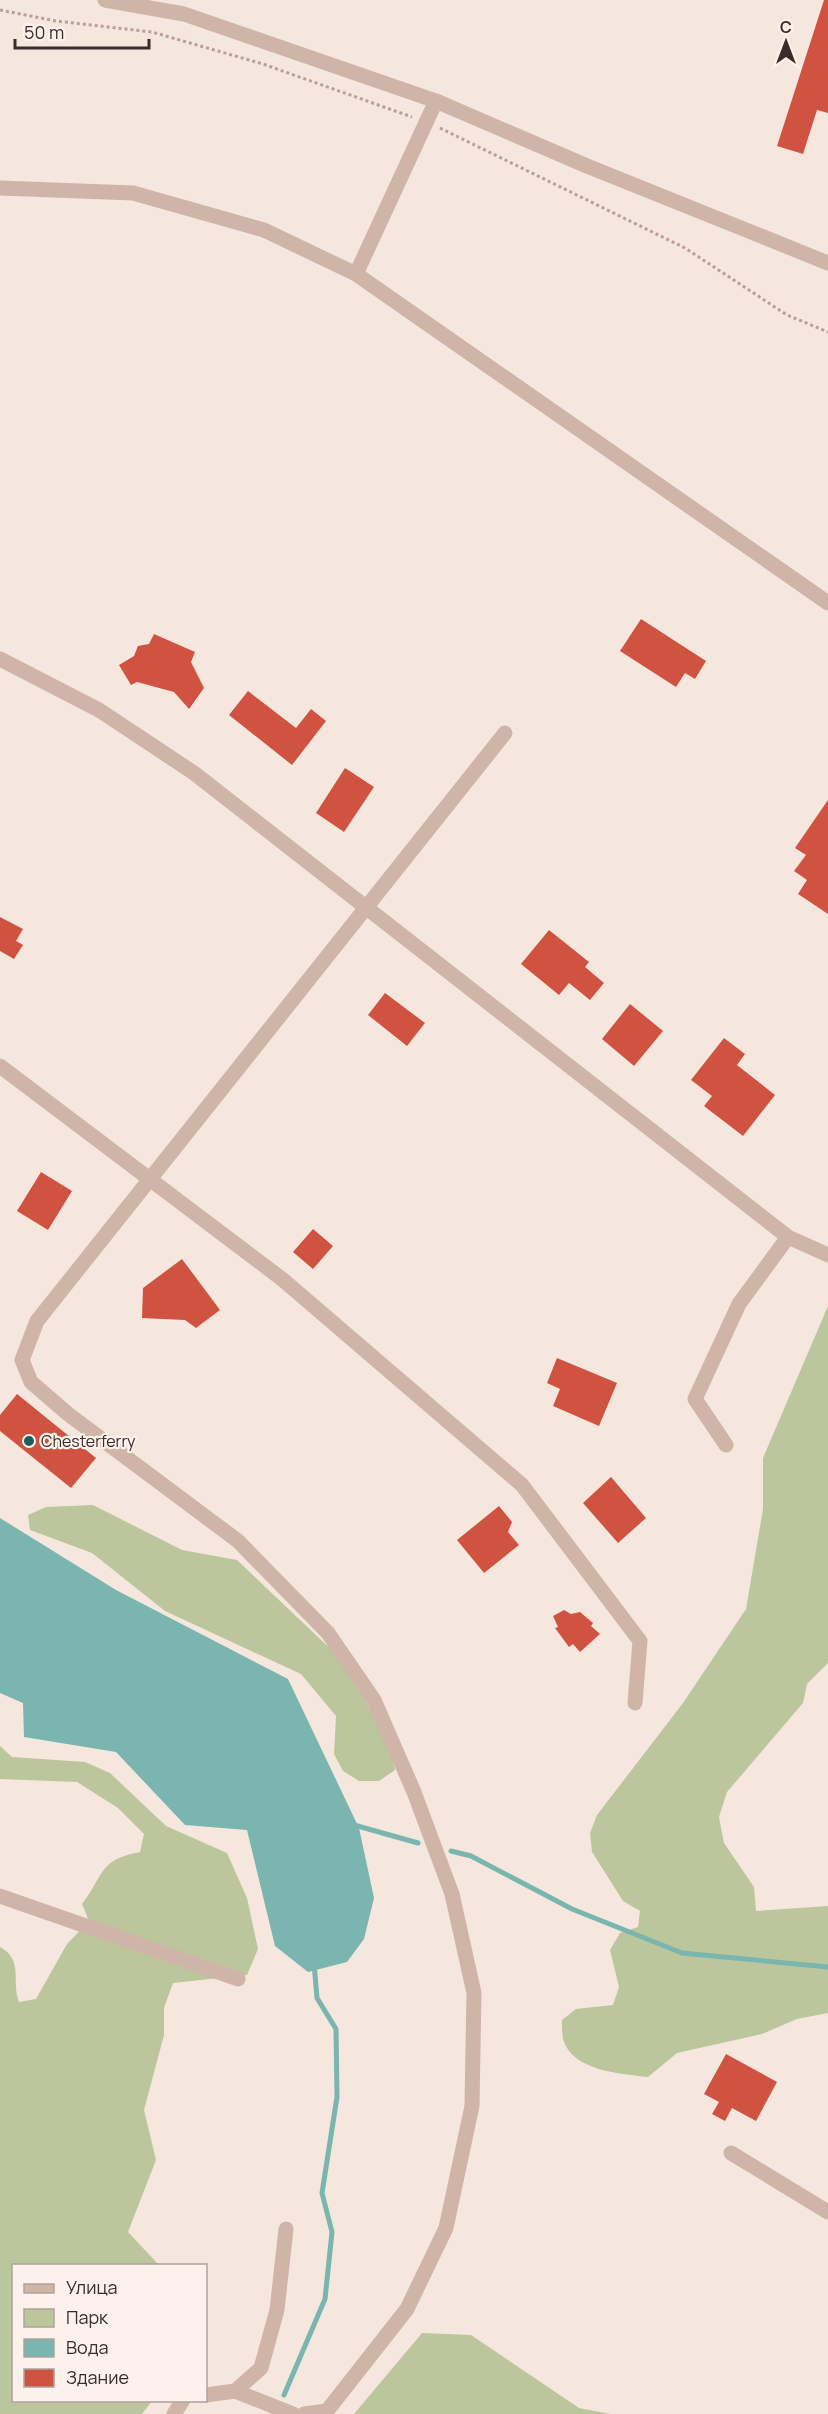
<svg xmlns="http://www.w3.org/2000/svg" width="828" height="2414" font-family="Manrope,sans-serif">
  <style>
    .green { fill: #bcc69c }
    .water { fill: #7ab5b0 }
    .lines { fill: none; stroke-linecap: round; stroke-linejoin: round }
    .stream { stroke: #7ab5b0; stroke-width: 5 }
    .building { fill: #d05240 }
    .path { stroke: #ba9f92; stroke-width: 3; stroke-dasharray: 3 3; stroke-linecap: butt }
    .minor { stroke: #ceb5a8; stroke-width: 15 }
    .poi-dot { fill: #1a605d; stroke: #fcf2eb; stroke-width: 2 }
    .labels { text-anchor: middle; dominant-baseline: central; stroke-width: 4.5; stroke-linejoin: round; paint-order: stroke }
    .poi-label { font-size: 16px; fill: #3b2c29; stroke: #fcf2eb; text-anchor: start }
  </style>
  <rect width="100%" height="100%" fill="#f5e7de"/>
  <path class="green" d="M828 1306V1663L807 1684 803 1703 727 1792 719 1817 724 1843 754 1887 756 1911 828 1906V2013L797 2019 762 2034 677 2053 648 2077C621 2074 572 2071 563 2039 562 2033 562 2026 562 2020L576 2009 613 2005 619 1987 610 1950 620 1933 638 1927 640 1911 623 1901 592 1852 590 1833 597 1815 683 1703 746 1609 763 1509V1458Z
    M93 1505 182 1550 237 1560 338 1656 388 1737 395 1770 379 1781H359L343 1771 334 1754 336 1716 301 1674 165 1611 92 1553 30 1530 28 1515 46 1507Z
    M0 1746 12 1757 85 1762 110 1773 166 1826 227 1853 247 1898 258 1949 247 1975 173 1983 164 2008V2035L144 2110 156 2160 128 2232 159 2265 14 2266V2400L152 2401 142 2414H0V1947C24 1960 11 1981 19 2002L36 1999 67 1944 89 1921 82 1904C105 1874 98 1860 140 1852L144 1834 118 1808 77 1782 0 1779Z
    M422 2333 471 2335 579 2408 610 2414H354Z"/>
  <path class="water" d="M0 1518 116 1590 288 1679 359 1828 374 1898 364 1939 347 1962 308 1972 275 1946 247 1830 185 1825 116 1752 24 1737 23 1703 0 1693Z"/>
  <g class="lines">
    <path class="stream" d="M354 1825 418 1843
      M451 1851 471 1856 572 1909 682 1953 828 1967
      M284 2395 325 2299 332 2232 322 2193 337 2097 336 2029 317 1998 314 1963"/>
  </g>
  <path class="building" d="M824 0H828V113L817 110 803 154 777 146Z
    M641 619 706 661 695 679 685 673 676 687 620 651Z
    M154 634 195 652 191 662 204 688 189 709 174 692 137 682 131 685 119 665 134 656 138 646 149 644Z
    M248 691 296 728 311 709 326 721 292 765 229 715Z
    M345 768 374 787 344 832 316 813Z
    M828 800V914L798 894 807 880 794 871 806 855 795 848Z
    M0 917 23 929 16 941 23 945 14 959 0 951Z
    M549 930 589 962 585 967 604 983 590 1000 569 983 559 995 521 964Z
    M385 993 425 1023 407 1046 368 1015Z
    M630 1004 663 1031 634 1066 602 1039Z
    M724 1038 745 1054 737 1065 775 1095 743 1136 704 1106 712 1096 691 1080Z
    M41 1172 72 1191 48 1230 17 1211Z
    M313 1229 333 1246 313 1269 293 1252Z
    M182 1259 220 1310 196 1328 185 1320 142 1318 143 1288Z
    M557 1358 617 1383 599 1426 553 1406 560 1389 547 1383Z
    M17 1394 96 1458 71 1488 0 1431V1415Z
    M611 1477 646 1518 618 1543 583 1503Z
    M499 1506 512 1522 508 1532 519 1545 484 1573 457 1540Z
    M564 1610 571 1614 580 1612 593 1623 591 1626 600 1634 580 1652 573 1644 569 1647 555 1628 558 1627 553 1616Z
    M726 2054 777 2082 756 2121 732 2108 725 2121 712 2114 719 2102 704 2094Z"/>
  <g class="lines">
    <path class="path" d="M0 10 56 21 152 32 263 64 412 117
      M440 128 685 248 787 315 828 332"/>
    <path class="minor" d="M105 0 184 14 436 101 587 166 828 263
      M0 188 133 193 264 230 356 274 828 603
      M356 274 436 101
      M0 659 99 710 194 773 788 1237 739 1304 695 1399 726 1445
      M0 1066 282 1279 522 1485 640 1641 635 1703
      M788 1237 828 1255
      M0 1896 238 1979
      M731 2153 828 2212
      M235 2391 261 2368 277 2310 286 2229
      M206 2395 235 2391 293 2414
      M174 2414 183 2400
      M304 2414 327 2411 407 2309 446 2228 472 2106 474 1993 452 1894 414 1792 374 1700 328 1633 238 1541 68 1414 31 1382 22 1360 37 1321 505 733"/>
  </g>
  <circle class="poi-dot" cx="29" cy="1441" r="6"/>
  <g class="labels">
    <g class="poi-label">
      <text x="41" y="1441">Chesterferry</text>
    </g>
  </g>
  <rect x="12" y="2264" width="195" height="138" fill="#fcf2eb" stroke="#afa39d" stroke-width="1.5"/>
  <rect x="24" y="2284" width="30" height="9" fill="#ceb5a8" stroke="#afa39d" stroke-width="1.5"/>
  <text x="66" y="2294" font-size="18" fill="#3b2c29">Улица</text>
  <rect x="24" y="2309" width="30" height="18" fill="#bcc69c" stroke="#afa39d" stroke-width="1.5"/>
  <text x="66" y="2324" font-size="18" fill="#3b2c29">Парк</text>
  <rect x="24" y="2339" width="30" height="18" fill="#7ab5b0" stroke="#afa39d" stroke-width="1.5"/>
  <text x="66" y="2354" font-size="18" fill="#3b2c29">Вода</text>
  <rect x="24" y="2369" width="30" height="18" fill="#d05240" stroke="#afa39d" stroke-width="1.5"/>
  <text x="66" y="2384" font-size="18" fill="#3b2c29">Здание</text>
  <g transform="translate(786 42)" stroke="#fcf2eb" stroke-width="4.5" paint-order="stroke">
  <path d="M0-4.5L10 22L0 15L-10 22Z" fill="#3b2c29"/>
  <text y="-9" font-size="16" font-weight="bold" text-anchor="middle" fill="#3b2c29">С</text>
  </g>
  <path d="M15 39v9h134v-9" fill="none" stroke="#3b2c29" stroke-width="3"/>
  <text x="24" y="39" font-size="18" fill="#3b2c29" stroke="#fcf2eb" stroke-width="4.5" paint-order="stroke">50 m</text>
</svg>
